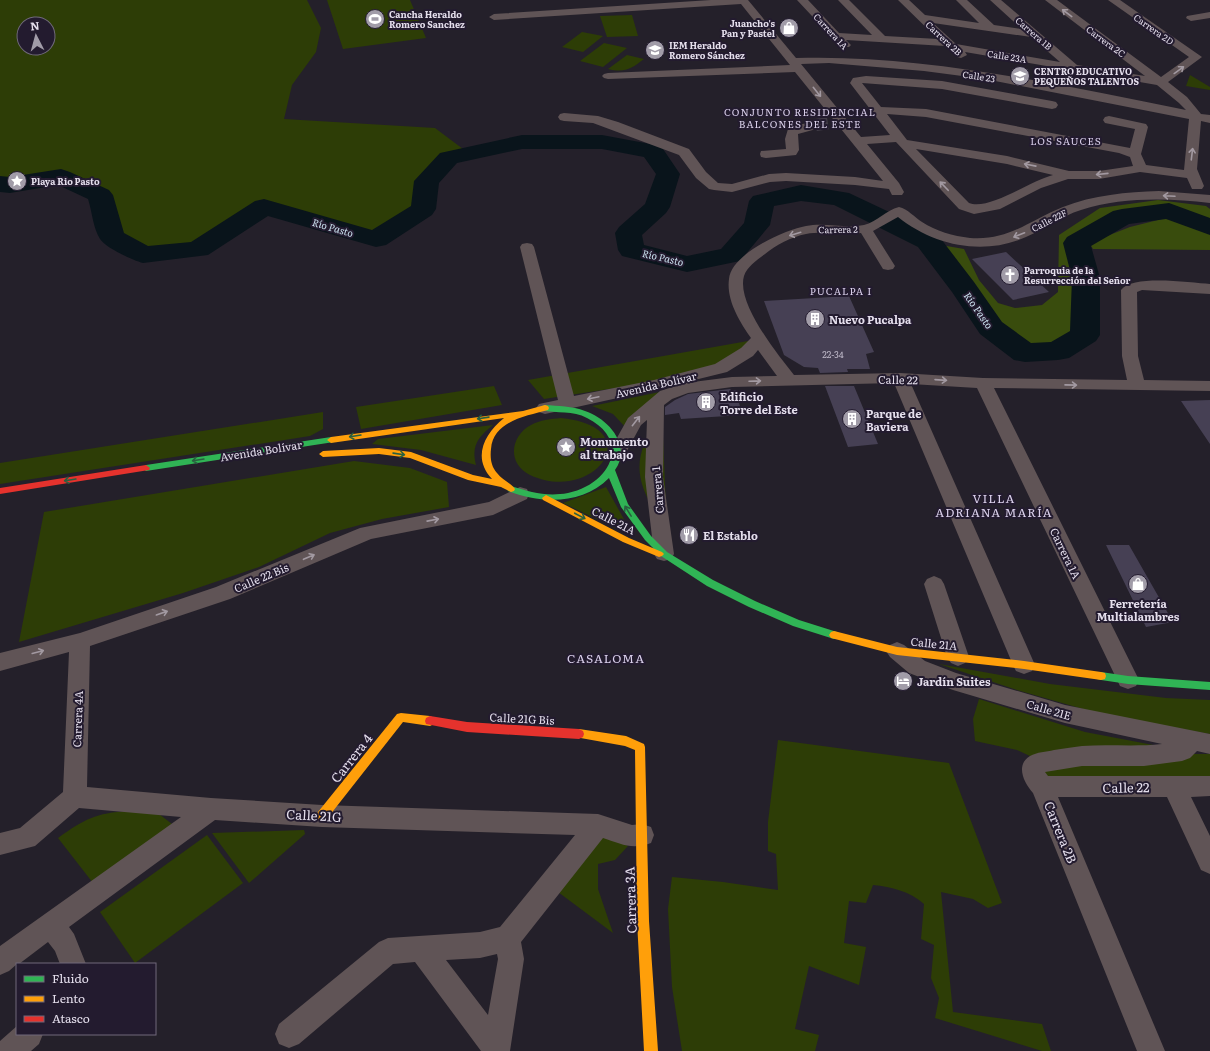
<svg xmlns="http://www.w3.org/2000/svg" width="1210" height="1051" font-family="Literata,serif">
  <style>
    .green { fill: #2d3d06; fill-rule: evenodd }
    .forest { fill: #394c0d }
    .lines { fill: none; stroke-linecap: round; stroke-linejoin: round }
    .river { fill: #09141b; fill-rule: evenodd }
    .building { fill: #464054 }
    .street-tunnel { stroke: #413c47; stroke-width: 12; stroke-dasharray: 12 6; stroke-linecap: butt }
    .street { fill: #605456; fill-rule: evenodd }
    .fast { fill: #30b455; fill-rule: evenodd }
    .slow { fill: #ff9f0a; fill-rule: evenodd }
    .jam { fill: #e5322d; fill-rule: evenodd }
    .oneway { stroke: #a299a1 }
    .oneway2 { stroke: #296040 }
    .labels { text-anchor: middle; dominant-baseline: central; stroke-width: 4; stroke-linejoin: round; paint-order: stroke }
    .far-poi-label { font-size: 9px; font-weight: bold; fill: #e4deec; stroke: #231b2f; text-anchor: start }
    .far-street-label { font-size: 9px; fill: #e4deec; stroke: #231b2f }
    .number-label { font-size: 9px; fill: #bcb6c6 }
    .far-neighbourhood-label { font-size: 10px; letter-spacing: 1px; fill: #dad0eb; stroke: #231b2f }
    .far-water-label { font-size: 10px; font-style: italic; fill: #cce3f1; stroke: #231b2f }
    .poi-label { font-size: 11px; font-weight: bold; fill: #e4deec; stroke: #231b2f; text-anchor: start }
    .street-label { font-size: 11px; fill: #e4deec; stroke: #231b2f }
    .neighbourhood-label { font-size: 12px; letter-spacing: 1px; fill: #dad0eb; stroke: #231b2f }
    .near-street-label { font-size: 13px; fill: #e4deec; stroke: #231b2f }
  </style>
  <rect width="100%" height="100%" fill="#24202a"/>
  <path class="green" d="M0 0H307L321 28 316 52 292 85 284 119 435 128 463 149 449 158 427 181 423 209 376 239 264 207 198 249 143 255 111 233 99 195 61 178 10 185 0 184ZM24 24H48V48H24Z
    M327 0H410L426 38 343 49Z
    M632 15 638 36 607 37 600 16Z
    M582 32 603 36 583 52 562 47Z
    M604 43 627 48 603 67 580 61Z
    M627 55 644 59C631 69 625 73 608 69Z
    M1190 75 1210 87V90L1186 86Z
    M748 341 749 349 693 376 544 399 528 380Z
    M494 386 502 405 361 429 356 407Z
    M660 392 628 430 613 414 592 406Z
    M323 412V429L310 436 0 484V463Z
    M662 414 667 530C636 485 627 461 662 414Z
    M561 418C651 427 594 505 530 475 507 464 510 436 531 425 540 420 551 419 561 418Z
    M493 425C478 437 471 446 476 465L421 450 372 444 378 439Z
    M354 461 410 468 447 482 449 507 382 519 330 533 259 567 183 593 19 642 44 512Z
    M606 487 634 537 563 503Z
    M939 664 1050 684 1166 698 1210 700V734L1104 715 1017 690Z
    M979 699 1085 732 1169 748 1030 756 1017 750 975 741 973 719Z
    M778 740 949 763 1002 903 988 908 973 899 941 892 953 1012 1042 1024 1051 1051H1042L935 1018 939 998 931 978 934 945 921 939 924 904C909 891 892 887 873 885L866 903 849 901 844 943 866 947 859 985 809 966 795 1029 819 1035 815 1051H682L672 987 668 909 672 877 723 882 778 890 776 854 768 851V822Z
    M1185 754H1210V780L1053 783 1040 775 1053 765Z
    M129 811 159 814 172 824 93 883 58 838C85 819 95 813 129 811Z
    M304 830 305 834 249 883 212 833Z
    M207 835 243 883 135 963 100 912Z
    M603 835 628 846 615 860 598 864V889L613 933 558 892Z"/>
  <path class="forest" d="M1158 200 1206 206 1210 209V224L1171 208 1117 215 1072 241 1081 275 1082 313 1081 333 1063 341 1044 345 1023 346 1008 337 995 329 988 320 977 300 941 245 964 249 979 280 998 303 1015 308 1042 305 1058 292 1059 235 1100 208Z
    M1174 216 1210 230V250L1093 249 1089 243 1130 227Z"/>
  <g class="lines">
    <path class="river" d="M522 135H602L661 146 680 174 670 207 666 213 642 235 644 245 687 256 721 249 744 223 749 201 753 196 801 185 849 193 938 235 974 282 1002 322 1031 343 1051 342 1070 331 1072 278 1063 243 1067 237 1113 211 1122 209 1169 203 1210 218V235L1166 219 1129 224 1091 246 1100 278V335L1096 341 1069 358 1058 360 1025 362 1014 360 980 334 952 292 918 247 834 205 801 201 774 206 770 225 740 261 687 272 622 256 618 250 615 233 619 227 645 204 656 174 644 157 602 149H522L457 163 439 183 436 209 432 215 386 245 376 247 268 216 208 255 143 263C132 260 106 248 100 239 93 228 92 211 88 199L58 185 10 193 0 192V176L10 177 61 169 70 172 109 190 113 195 124 233 148 246 191 242 255 201 264 199 372 230 411 206 414 181 440 153Z"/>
  </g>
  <path class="building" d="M1006 252 1049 292 1013 300 972 259Z
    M849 296 874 352 866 354 870 369H847L848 372 820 373 818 368 804 367 784 355 764 301Z
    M825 386H854L878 444 848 447Z
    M730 389 731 390H736L742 415 681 419 679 413 665 415V407L675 400 688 394Z
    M1210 400V444L1181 401Z
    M1106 545H1129L1173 622 1146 627Z"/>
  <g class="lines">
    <path class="street-tunnel" d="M816 125 830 123"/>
    <path class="street" d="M711 0H748L796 58C925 54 1059 85 1186 110L1179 103 1157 85 965 52 967 55 961 58 957 57 945 46 846 40 851 45 849 47H841L797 0H808L839 33 872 35 838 0H849L885 36 938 39 898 0H909L925 15 979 23 956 0H967L994 25 1022 29 990 0H1001L1077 65 1145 76 1045 0H1057L1161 77 1189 57 1108 0H1120L1202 57 1168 82 1187 97 1201 114 1210 115V123L1201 121 1197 169 1204 186 1202 189H1192L1187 178 1140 172 1099 179H1068L1041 188 1000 209 974 214 959 209 896 142 867 144 899 183 904 192 902 195H892L889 189 855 185 786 181 770 182 732 192 714 190 709 189 696 178 679 155 593 123 564 121 560 120 558 117 560 114 564 113 598 116 618 122 689 149 706 172 718 183 732 184 769 174 786 173 855 177 883 181 795 72 608 79 604 78 602 76 604 74 608 73 790 65 741 4 494 20 489 17 494 14ZM933 23 1031 37 1060 62 956 44ZM829 63 924 71 985 79 1189 119 1184 170 1146 165 1141 154 1148 127 1146 124 1109 116 1105 117 1103 120 1105 123 1135 129 1130 148 926 109 881 107 862 83 942 89 1052 109 1056 108 1058 105 1056 102 1052 101 942 81 866 76 853 78 850 83 890 135 861 137 801 64ZM887 114 926 117 1119 153 1130 157 1133 166 1099 171H1069L1007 156 907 140ZM916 149 1007 164 1053 175C1030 181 988 211 969 203Z
      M1210 12V18L1191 21 1186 18 1187 16Z
      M816 121 820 122 822 125 820 128 798 134 799 150 796 155 766 158 761 157 760 154 761 151 786 149 785 139 788 129 794 126Z
      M1159 191 1210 195V203C1167 198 1122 197 1081 210 1061 216 1045 229 1026 237 984 256 934 246 898 217L873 231 895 266 893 269 888 270 883 269 861 233C843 235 824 231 806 234 791 237 776 245 765 254 757 260 747 267 744 276 736 303 778 355 794 375L900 373 983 378 1127 380 1122 356 1121 290C1133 274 1191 283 1210 284V294L1142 290 1137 292 1138 356 1144 380 1210 381V391L994 388 1139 680 1136 686 1128 689 1120 686 977 388 911 384 1035 665 1032 671 1024 674 1016 671 1013 665 894 383 732 387 688 393 672 399 664 405 663 477 674 554 671 559 664 561 657 559 654 554 645 477 647 420 641 425 623 458 617 460 611 458 608 454 628 418 660 391 685 383 732 377 777 376 758 350 753 356 727 372 654 390 545 414 539 412 536 408 539 404 558 400 520 247 522 244 527 243 532 244 534 247 574 396 654 380 715 364 741 348 751 338C740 322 726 300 729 279 731 254 784 230 806 226 825 222 845 229 864 225 877 222 886 210 899 207 908 209 914 217 922 222 936 231 953 236 970 238 1009 241 1030 220 1063 207 1093 195 1127 192 1159 191Z
      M520 487 527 489 529 494 527 499 493 515 371 539 230 599 90 646 87 787 211 798 322 805 598 814 632 825 642 824 651 827 654 835 651 843C632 850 621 844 603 838L521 942 524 959 510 1051H481L415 962 393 964 299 1044 289 1048 279 1044 275 1034 279 1024 379 942 388 938 480 932 500 927 575 835 322 827 215 820 69 927 74 934 86 964H60L55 951 48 942 19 964H17L9 971 0 975V946L181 817 79 808 35 846 0 855V833L20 828 63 792 69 652 0 671V653L80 633 216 587 360 528 489 502ZM497 954 498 959 488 1015 446 960 480 958Z
      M934 576 941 579 944 584 969 657 965 663 958 666 951 663 947 657 924 584 927 579Z
      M897 642 904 645 925 661 956 673 1065 705 1210 734V754L1197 751 1190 758 1182 761 1144 766H1082L1045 772 1048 776H1210V796L1191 797 1210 836V874L1201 870 1167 797H1058L1165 1051H1137L1033 793C1024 783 1015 765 1030 756 1037 752 1046 752 1054 750 1063 749 1072 747 1082 746 1108 744 1135 747 1162 744L1065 723 953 690 909 673 890 657 886 651 890 645Z
      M17 1026V1034H43L39 1044 31 1051H0V1041Z"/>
    <path class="fast" d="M545 405C558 406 572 406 585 411 609 419 632 446 615 470L628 504 651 536 667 552 713 580 755 601 799 620 837 632 839 635 837 638 834 639 793 626 749 607 707 586 661 556 645 540 621 507 609 478C582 505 542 504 508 491L507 489 508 487 511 486C531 492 546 497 568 493 609 485 633 441 587 418 573 410 557 414 542 410L541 408 542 406Z
      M331 437 335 440 334 442 146 471 142 468 146 465Z
      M1101 672 1128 676 1210 682V690L1128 684 1101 680 1097 679 1096 676 1097 673Z"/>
    <path class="slow" d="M545 405 548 406 549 408 548 410C526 416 493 421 491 449 490 458 491 466 497 473 502 480 511 483 515 489L514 491 511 492 501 487 468 480 410 458 379 454 323 457 319 454 323 451 379 448 411 452 473 475 492 479C472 458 484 434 504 418L331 443 327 440 331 437 523 411Z
      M546 495 629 538 662 552 664 554 662 556 659 557 623 542 543 500 542 498Z
      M834 631 897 647 1024 661 1101 672 1105 673 1106 676 1105 679 1101 680 1024 669 897 655 831 638 829 635 831 632Z
      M401 713 430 716 434 718 435 721 434 724 430 726 403 722 326 820 322 821 318 820 316 816 318 812 397 714Z
      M579 729 626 736 644 744 645 747 649 921 658 1051H644L637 921 635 750 625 746 575 737 574 734 575 731Z"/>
    <path class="jam" d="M146 465 150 468 149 470 0 494V488Z
      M430 716 467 722 579 729 583 731 584 734 583 737 579 739 467 732 426 724 425 721 426 718Z"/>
  </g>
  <defs><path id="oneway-shaft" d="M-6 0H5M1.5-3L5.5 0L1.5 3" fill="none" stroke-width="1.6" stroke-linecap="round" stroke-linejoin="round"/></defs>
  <g class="oneway">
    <use href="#oneway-shaft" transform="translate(1067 13) rotate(-143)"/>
    <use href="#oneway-shaft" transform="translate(1179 70) rotate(-36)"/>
    <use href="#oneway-shaft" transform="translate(817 92) rotate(51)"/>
    <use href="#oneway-shaft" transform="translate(1192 154) rotate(-83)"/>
    <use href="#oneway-shaft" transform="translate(1030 165) rotate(-169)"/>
    <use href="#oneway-shaft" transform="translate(1102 174) rotate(174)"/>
    <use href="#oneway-shaft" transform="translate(944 186) rotate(-134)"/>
    <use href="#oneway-shaft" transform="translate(1169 196) rotate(-177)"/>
    <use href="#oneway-shaft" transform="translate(795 234) rotate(163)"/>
    <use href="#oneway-shaft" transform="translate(1019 235) rotate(158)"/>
    <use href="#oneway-shaft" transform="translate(941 380) rotate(4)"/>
    <use href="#oneway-shaft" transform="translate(755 381) rotate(-2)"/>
    <use href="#oneway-shaft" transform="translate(1071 385) rotate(1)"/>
    <use href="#oneway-shaft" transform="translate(593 398) rotate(168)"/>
    <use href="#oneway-shaft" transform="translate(636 421) rotate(-52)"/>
    <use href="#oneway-shaft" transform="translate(433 520) rotate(-11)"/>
    <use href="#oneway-shaft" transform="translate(309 557) rotate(-23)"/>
    <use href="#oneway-shaft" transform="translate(162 613) rotate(-19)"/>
    <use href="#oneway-shaft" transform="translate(38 652) rotate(-15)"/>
  </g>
  <g class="oneway2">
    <use href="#oneway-shaft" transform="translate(483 418) rotate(172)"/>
    <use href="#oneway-shaft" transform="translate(355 436) rotate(171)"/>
    <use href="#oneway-shaft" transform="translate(399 454) rotate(8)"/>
    <use href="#oneway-shaft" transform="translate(198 460) rotate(171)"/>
    <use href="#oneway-shaft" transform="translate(70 480) rotate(171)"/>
    <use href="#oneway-shaft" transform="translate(628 511) rotate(-122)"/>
    <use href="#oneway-shaft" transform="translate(580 516) rotate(28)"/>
  </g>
  <defs>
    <g id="stadium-disc" transform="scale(1)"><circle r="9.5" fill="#a19ca8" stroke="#231b2f"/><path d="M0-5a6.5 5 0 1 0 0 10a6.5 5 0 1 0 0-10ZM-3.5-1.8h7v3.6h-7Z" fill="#fff"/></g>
    <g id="shop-disc" transform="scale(1)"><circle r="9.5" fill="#a19ca8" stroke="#231b2f"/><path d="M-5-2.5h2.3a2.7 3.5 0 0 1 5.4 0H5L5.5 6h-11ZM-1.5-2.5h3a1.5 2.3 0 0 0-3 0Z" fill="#fff"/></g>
    <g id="school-disc" transform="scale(1)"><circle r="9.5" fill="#a19ca8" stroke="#231b2f"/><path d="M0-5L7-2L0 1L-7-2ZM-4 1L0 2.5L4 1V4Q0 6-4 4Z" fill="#fff"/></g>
    <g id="sight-disc" transform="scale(1)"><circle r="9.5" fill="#a19ca8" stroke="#231b2f"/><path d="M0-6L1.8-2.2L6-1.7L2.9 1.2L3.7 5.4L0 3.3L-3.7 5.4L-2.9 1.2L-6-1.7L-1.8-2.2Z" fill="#fff"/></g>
    <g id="church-disc" transform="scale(1)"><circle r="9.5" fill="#a19ca8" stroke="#231b2f"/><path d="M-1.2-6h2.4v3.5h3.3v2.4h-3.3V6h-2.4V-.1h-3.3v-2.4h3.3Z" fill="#fff"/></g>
    <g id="building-disc" transform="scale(1)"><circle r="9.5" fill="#a19ca8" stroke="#231b2f"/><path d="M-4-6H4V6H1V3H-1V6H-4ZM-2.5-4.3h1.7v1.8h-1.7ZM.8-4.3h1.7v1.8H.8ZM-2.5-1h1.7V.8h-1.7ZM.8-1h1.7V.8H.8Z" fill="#fff"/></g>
    <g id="restaurant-disc" transform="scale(1)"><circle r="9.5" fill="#a19ca8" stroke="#231b2f"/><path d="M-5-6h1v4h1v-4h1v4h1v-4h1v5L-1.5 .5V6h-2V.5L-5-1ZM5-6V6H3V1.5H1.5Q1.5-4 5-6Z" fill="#fff"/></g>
    <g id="hotel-disc" transform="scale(1)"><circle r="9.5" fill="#a19ca8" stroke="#231b2f"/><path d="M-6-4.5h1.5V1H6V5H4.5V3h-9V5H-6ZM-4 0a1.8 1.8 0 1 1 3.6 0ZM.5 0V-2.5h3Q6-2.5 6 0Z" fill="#fff"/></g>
  </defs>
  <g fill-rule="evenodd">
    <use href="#stadium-disc" x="375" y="19"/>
    <use href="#shop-disc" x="789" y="28"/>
    <use href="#school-disc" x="655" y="50"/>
    <use href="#school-disc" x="1020" y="76"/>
    <use href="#sight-disc" x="17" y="181"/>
    <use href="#church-disc" x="1010" y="275"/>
    <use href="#building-disc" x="815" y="319"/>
    <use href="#building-disc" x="706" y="402"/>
    <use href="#building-disc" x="852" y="419"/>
    <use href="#sight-disc" x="566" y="447"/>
    <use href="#restaurant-disc" x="689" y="535"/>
    <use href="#shop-disc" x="1138" y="584"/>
    <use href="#hotel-disc" x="903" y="681"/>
  </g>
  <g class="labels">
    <g class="far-poi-label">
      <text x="389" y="14">Cancha Heraldo<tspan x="389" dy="10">Romero Sanchez</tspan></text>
      <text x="775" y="23" text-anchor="end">Juancho's<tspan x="775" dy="10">Pan y Pastel</tspan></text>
      <text x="669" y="45">IEM Heraldo<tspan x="669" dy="10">Romero Sánchez</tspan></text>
      <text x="1034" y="71">CENTRO EDUCATIVO<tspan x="1034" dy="10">PEQUEÑOS TALENTOS</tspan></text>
      <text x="31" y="181">Playa Rio Pasto</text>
      <text x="1024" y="270">Parroquia de la<tspan x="1024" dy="10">Resurrección del Señor</tspan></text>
    </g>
    <g class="far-street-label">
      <text transform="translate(1154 29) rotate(35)">Carrera 2D</text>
      <text transform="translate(831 31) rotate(47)">Carrera 1A</text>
      <text transform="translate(1034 33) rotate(41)">Carrera 1B</text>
      <text transform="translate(944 38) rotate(43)">Carrera 2B</text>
      <text transform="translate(1106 41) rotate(36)">Carrera 2C</text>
      <text transform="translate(1007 56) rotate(9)">Calle 23A</text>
      <text transform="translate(979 76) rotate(9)">Calle 23</text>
      <text transform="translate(1049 220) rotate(-27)">Calle 22F</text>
      <text transform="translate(838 229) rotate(-1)">Carrera 2</text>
    </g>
    <g class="number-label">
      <text x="833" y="354">22-34</text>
    </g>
    <g class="far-neighbourhood-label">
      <text x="800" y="111">CONJUNTO RESIDENCIAL<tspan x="800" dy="12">BALCONES DEL ESTE</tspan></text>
      <text x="1066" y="140">LOS SAUCES</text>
      <text x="841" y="290">PUCALPA I</text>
    </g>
    <g class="far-water-label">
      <text transform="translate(333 227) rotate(16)">Río Pasto</text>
      <text transform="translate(663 257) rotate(13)">Río Pasto</text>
      <text transform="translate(979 310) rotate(55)">Río Pasto</text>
    </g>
    <g class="poi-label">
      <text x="829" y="319">Nuevo Pucalpa</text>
      <text x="720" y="396">Edificio<tspan x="720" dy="13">Torre del Este</tspan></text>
      <text x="866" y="413">Parque de<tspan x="866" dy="13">Baviera</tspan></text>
      <text x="580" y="441">Monumento<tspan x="580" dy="13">al trabajo</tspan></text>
      <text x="703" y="535">El Establo</text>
      <text x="1138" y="603" text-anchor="middle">Ferretería<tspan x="1138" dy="13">Multialambres</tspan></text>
      <text x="917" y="681">Jardín Suites</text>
    </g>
    <g class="street-label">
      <text transform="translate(898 379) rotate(1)">Calle 22</text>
      <text transform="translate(656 384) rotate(-13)">Avenida Bolívar</text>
      <text transform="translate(261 450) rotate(-9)">Avenida Bolívar</text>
      <text transform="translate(657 490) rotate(-95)">Carrera 1</text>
      <text transform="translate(614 520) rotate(27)">Calle 21A</text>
      <text transform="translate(1066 553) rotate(64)">Carrera 1A</text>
      <text transform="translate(261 577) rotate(-23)">Calle 22 Bis</text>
      <text transform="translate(934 643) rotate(6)">Calle 21A</text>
      <text transform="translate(1049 709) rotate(16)">Calle 21E</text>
      <text transform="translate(522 718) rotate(3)">Calle 21G Bis</text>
      <text transform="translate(77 719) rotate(-88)">Carrera 4A</text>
    </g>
    <g class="neighbourhood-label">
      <text x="994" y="498">VILLA<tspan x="994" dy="14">ADRIANA MARÍA</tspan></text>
      <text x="606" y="658">CASALOMA</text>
    </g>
    <g class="near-street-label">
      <text transform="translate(351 758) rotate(-52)">Carrera 4</text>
      <text transform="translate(1126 787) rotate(-1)">Calle 22</text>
      <text transform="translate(314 815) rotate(3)">Calle 21G</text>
      <text transform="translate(1061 832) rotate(68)">Carrera 2B</text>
      <text transform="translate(630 900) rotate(-92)">Carrera 3A</text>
    </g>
  </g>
  <rect x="16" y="963" width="140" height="72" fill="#231b2f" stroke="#70697b"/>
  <rect x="24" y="976" width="20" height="6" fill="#30b455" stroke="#70697b"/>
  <text x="52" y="983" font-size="12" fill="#e4deec">Fluido</text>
  <rect x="24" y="996" width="20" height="6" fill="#ff9f0a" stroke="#70697b"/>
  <text x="52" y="1003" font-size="12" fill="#e4deec">Lento</text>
  <rect x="24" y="1016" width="20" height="6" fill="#e5322d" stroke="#70697b"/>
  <text x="52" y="1023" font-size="12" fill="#e4deec">Atasco</text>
  <g transform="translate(36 36) rotate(354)"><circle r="19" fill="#231b2f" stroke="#70697b"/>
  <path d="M0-3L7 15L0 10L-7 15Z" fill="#a19ca8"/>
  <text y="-6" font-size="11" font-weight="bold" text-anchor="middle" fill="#e4deec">N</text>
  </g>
</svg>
